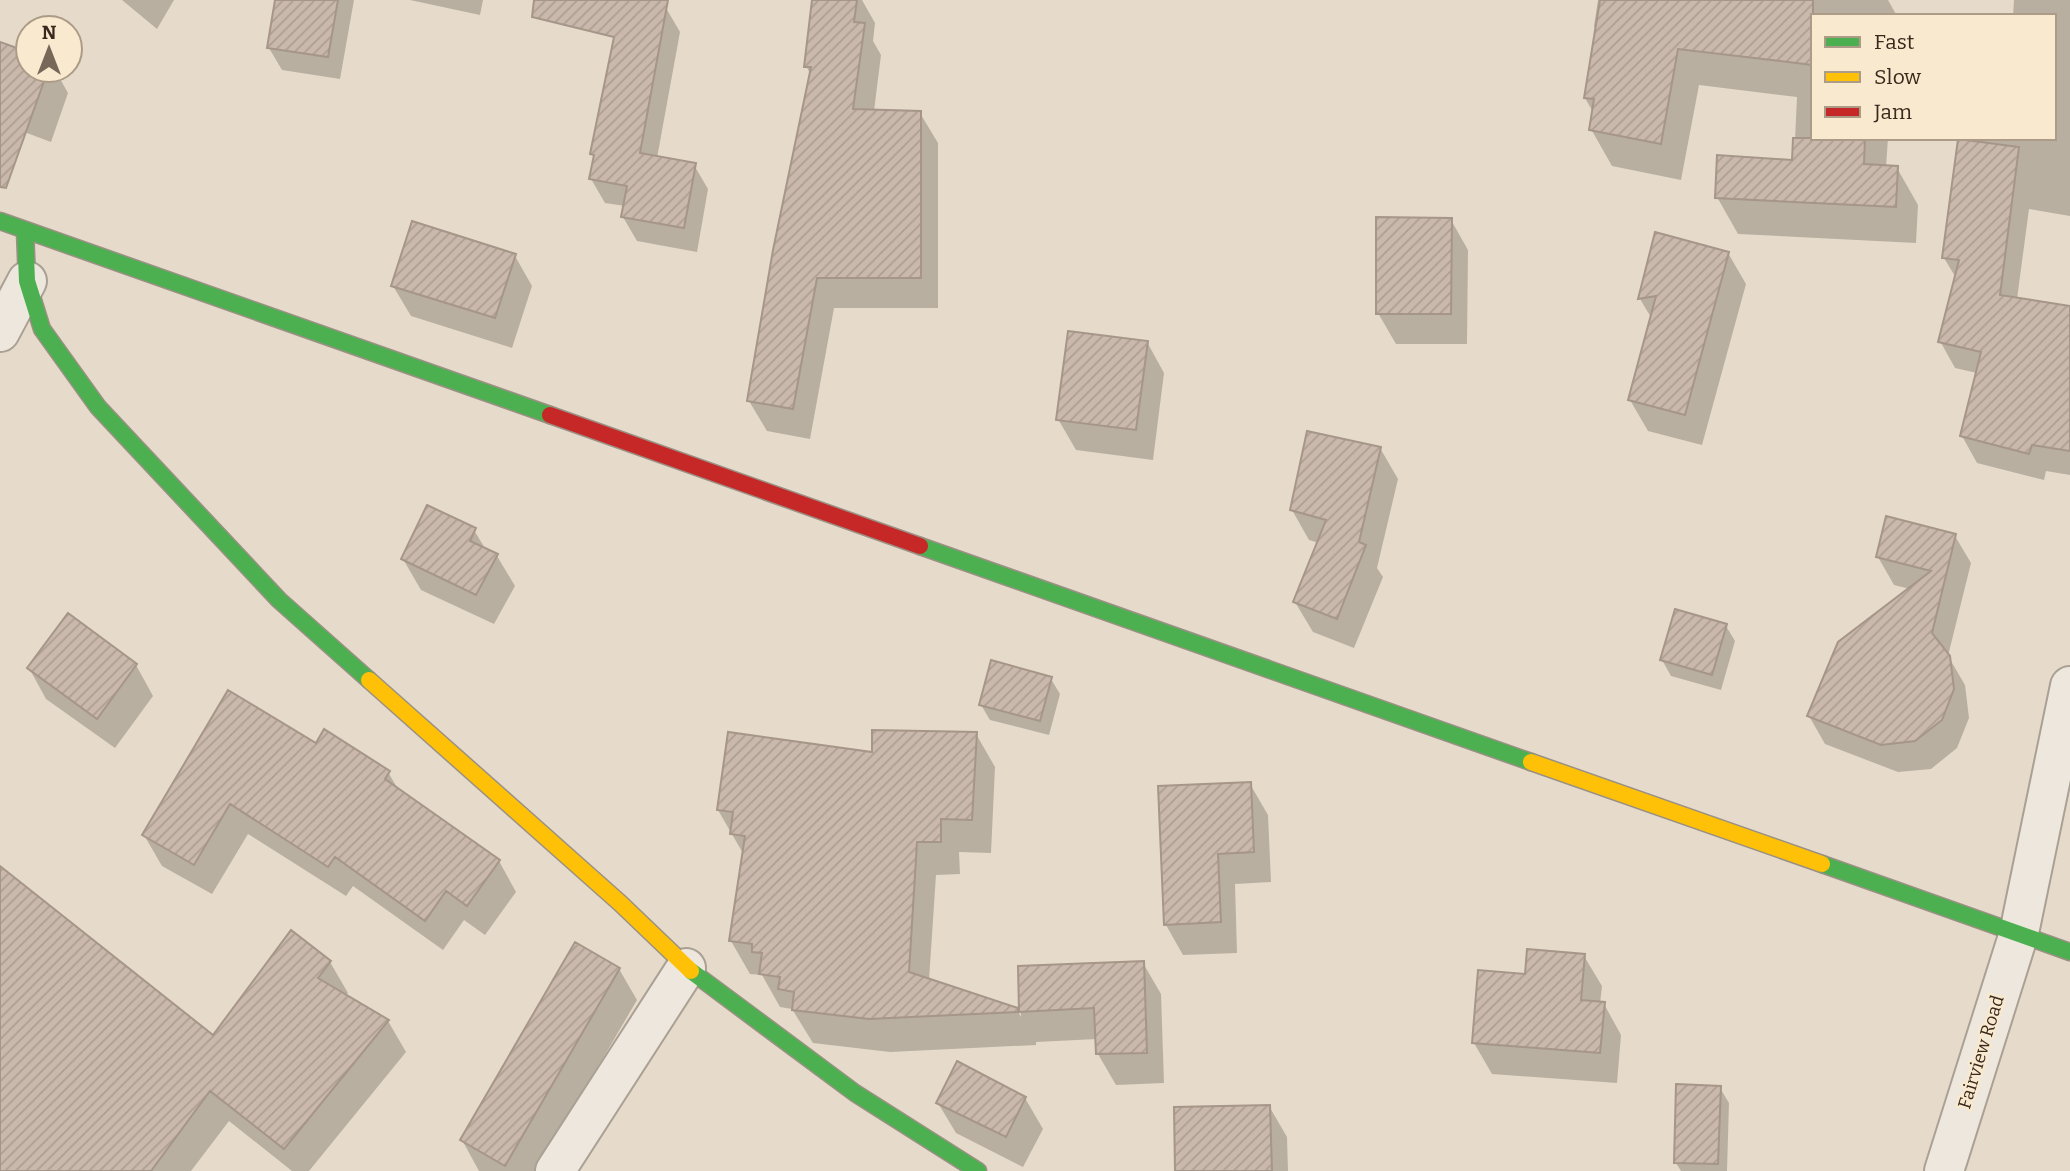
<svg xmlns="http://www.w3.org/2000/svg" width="2070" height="1171" font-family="Bitter,serif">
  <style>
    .shadow { fill: #0003 }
    .building { fill: url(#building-hatch); stroke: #a69689; stroke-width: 2 }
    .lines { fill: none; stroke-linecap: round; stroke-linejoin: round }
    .street-casing { stroke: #aba094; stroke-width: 42 }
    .fast-casing { stroke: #9a9084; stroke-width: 19 }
    .slow-casing { stroke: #9a9084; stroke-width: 19 }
    .jam-casing { stroke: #9a9084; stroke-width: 19 }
    .street { stroke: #ede7dd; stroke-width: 38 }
    .fast { stroke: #4caf50; stroke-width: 16 }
    .slow { stroke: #ffc107; stroke-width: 16 }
    .jam { stroke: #c62828; stroke-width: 16 }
    .labels { text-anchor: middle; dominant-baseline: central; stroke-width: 5; stroke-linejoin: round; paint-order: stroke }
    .street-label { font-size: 18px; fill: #39281c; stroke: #f8e9cf }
  </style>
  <defs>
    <pattern id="building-hatch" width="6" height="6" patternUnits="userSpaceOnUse" patternTransform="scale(1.75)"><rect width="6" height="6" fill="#c9b8ab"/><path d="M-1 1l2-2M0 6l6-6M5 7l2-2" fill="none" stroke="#ad9e93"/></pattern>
  </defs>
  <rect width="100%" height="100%" fill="#e6dbca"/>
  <path class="shadow" d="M122 0H174L157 29Z
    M277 0H354L340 79 282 70 269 48Z
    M410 0H483L480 15Z
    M624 0 666 8 680 32 657 158 694 165 708 189 697 252 637 241 623 217 625 206 605 203 591 179 595 158 592 154Z
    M814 0H862L875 23 873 41 881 55 874 111 920 113 938 143V308H834L810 439 767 431 749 401 811 75 806 66Z
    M1598 0H1888L1897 16H1813V138H1888L1886 167 1897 168 1918 205 1916 243 1738 234 1717 197 1794 161 1797 97 1699 85 1681 180 1612 166 1591 129 1593 112 1585 98 1596 31 1594 26Z
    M2014 0H2070V216L2029 209 2017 299 2070 307V475L2046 471 2044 480 1977 463 1962 436 1977 373 1955 368 1940 341 1956 278 1944 258 1960 138H2054V16H2013Z
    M0 44 28 54V70H55L68 93 51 142 0 123Z
    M1451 220 1468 250 1467 344H1396L1378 313Z
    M1656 234 1728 253 1746 284 1702 445 1648 431 1630 400 1652 319 1640 299Z
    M515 256 532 286 512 348 411 316 393 286Z
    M1147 342 1164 373 1153 460 1076 450 1058 419Z
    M1380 448 1398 479 1377 568 1383 577 1354 648 1313 632 1295 602 1319 543 1309 540 1292 510Z
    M474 530 486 550 497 556 515 586 494 624 421 590 403 559Z
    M1955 536 1971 563 1948 656 1965 685 1969 718 1957 748 1931 769 1898 772 1825 744 1809 716 1910 589 1894 585 1878 557Z
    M1726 626 1735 641 1721 690 1671 676 1662 660Z
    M136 665 153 696 115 748 46 699 29 668Z
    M1051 679 1060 694 1049 735 990 720 981 705Z
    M976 734 995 767 991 853 959 852 960 874 936 875 929 980 1017 1009 1021 1017 1019 968 1143 963 1161 994 1164 1083 1116 1085 1098 1054 1097 1039 1036 1042V1045L890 1052 813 1043 792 1009 780 1007 762 975 750 974 731 941 744 855 718 810 873 754Z
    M316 745 388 772 399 791 499 861 516 892 485 935 464 920 443 950 353 886 346 896 248 834 212 894 162 866 144 835Z
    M1250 784 1268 815 1271 882 1235 884 1237 953 1183 955 1166 925Z
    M0 917 213 1037 330 962 348 993 345 996 388 1021 406 1052 309 1171H292L229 1121 191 1171H0Z
    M1584 956 1602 986 1600 1004H1604L1621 1035 1617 1083 1492 1074 1474 1043 1527 975Z
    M619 969 637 1000 537 1171H479L462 1140Z
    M1720 1088 1729 1103 1727 1171H1681L1676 1163Z
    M1025 1098 1043 1129 1023 1167 956 1133 938 1103Z
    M1269 1106 1287 1137 1288 1171H1177Z"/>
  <path class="building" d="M275 0H338L328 57 267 48Z
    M534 0H668L640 153 696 163 684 228 621 217 627 186 589 179 594 155 590 154 614 37 532 17Z
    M812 0H857L854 22 865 23 853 109 921 111V278H817L793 409 747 401 773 250 811 67H804Z
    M1600 0H1813V65L1678 49 1661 144 1589 130 1594 99 1584 98Z
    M0 42 28 52V70H48L6 188 0 187Z
    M1793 138H1865L1864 164 1898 166 1896 207 1715 198 1717 155 1792 160Z
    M1958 139 2019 147 2000 295 2070 306V451L2032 445 2029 454 1960 436 1981 352 1938 342 1959 260 1942 258Z
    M1376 217 1452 218 1451 314H1376Z
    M412 221 516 254 495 318 391 286Z
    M1655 232 1729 252 1685 415 1628 400 1656 296 1638 299Z
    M1068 331 1148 341 1136 430 1056 420Z
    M1307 431 1381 447 1359 542 1366 545 1337 619 1293 602 1326 520 1290 510Z
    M427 505 476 528 470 541 498 554 476 595 401 559Z
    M1886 516 1956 534 1932 633 1950 656 1954 689 1942 720 1915 741 1881 745 1807 716 1838 642 1931 571 1876 557Z
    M1675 609 1727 624 1712 675 1660 660Z
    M68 613 137 664 97 719 27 668Z
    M991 660 1052 677 1040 721 979 705Z
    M228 690 316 743 324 729 390 771 385 779 500 860 467 906 446 891 425 921 335 857 328 867 230 804 194 865 142 835Z
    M872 730 977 732 972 820 941 819V842H917L909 972 1018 1008V1012L869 1019 792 1010 794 992 778 989 780 977 759 974 762 953 752 952V944L729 941 745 836 730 834 733 812 717 810 728 732 872 752Z
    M1251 782 1254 852 1218 854 1221 922 1164 925 1158 786Z
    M0 866 213 1035 291 930 331 961 318 978 389 1020 284 1149 210 1091 151 1171H0Z
    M575 942 620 968 505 1166 460 1140Z
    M1527 949 1585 954 1581 1000 1605 1002 1600 1053 1472 1043 1478 970 1525 974Z
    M1144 961 1147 1053 1096 1054 1094 1008 1019 1012 1018 966Z
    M957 1061 1026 1097 1006 1137 936 1103Z
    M1676 1084 1721 1086 1718 1164 1674 1163Z
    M1270 1105 1272 1171H1175L1174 1107Z"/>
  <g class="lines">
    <g class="street-casing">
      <path id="street" d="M0 332 27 281
        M555 1171 686 968
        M1944 1171 2019 933 2070 686"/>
    </g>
    <g class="fast-casing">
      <path id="fast" d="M0 221 550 415
        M25 230 27 281 42 329 98 407 279 600 369 680
        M920 546 1531 762
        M1822 864 2070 952
        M691 971 855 1093 978 1171"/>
    </g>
    <g class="slow-casing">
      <path id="slow" d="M369 680 620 903 691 971
        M1531 762 1822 864"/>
    </g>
    <g class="jam-casing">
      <path id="jam" d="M550 415 920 546"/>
    </g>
    <use href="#street" class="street"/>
    <use href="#fast" class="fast"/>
    <use href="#slow" class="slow"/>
    <use href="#jam" class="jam"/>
  </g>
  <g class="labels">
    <g class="street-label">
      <text transform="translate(1981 1052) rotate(-73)">Fairview Road</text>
    </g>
  </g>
  <rect x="1811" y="14" width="245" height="126" fill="#f8e9cf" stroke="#ac9c87" stroke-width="2"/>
  <rect x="1825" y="37" width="35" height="10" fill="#4caf50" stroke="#ac9c87" stroke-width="2"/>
  <text x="1874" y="49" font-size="21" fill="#39281c">Fast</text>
  <rect x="1825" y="72" width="35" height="10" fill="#ffc107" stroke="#ac9c87" stroke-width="2"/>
  <text x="1874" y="84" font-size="21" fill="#39281c">Slow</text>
  <rect x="1825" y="107" width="35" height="10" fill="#c62828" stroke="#ac9c87" stroke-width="2"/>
  <text x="1874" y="119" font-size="21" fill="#39281c">Jam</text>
  <g transform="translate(49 49)"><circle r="33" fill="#f8e9cf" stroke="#ac9c87" stroke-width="2"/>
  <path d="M0-5L12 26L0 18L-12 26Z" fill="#766759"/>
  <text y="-10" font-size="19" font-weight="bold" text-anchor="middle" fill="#39281c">N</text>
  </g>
</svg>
